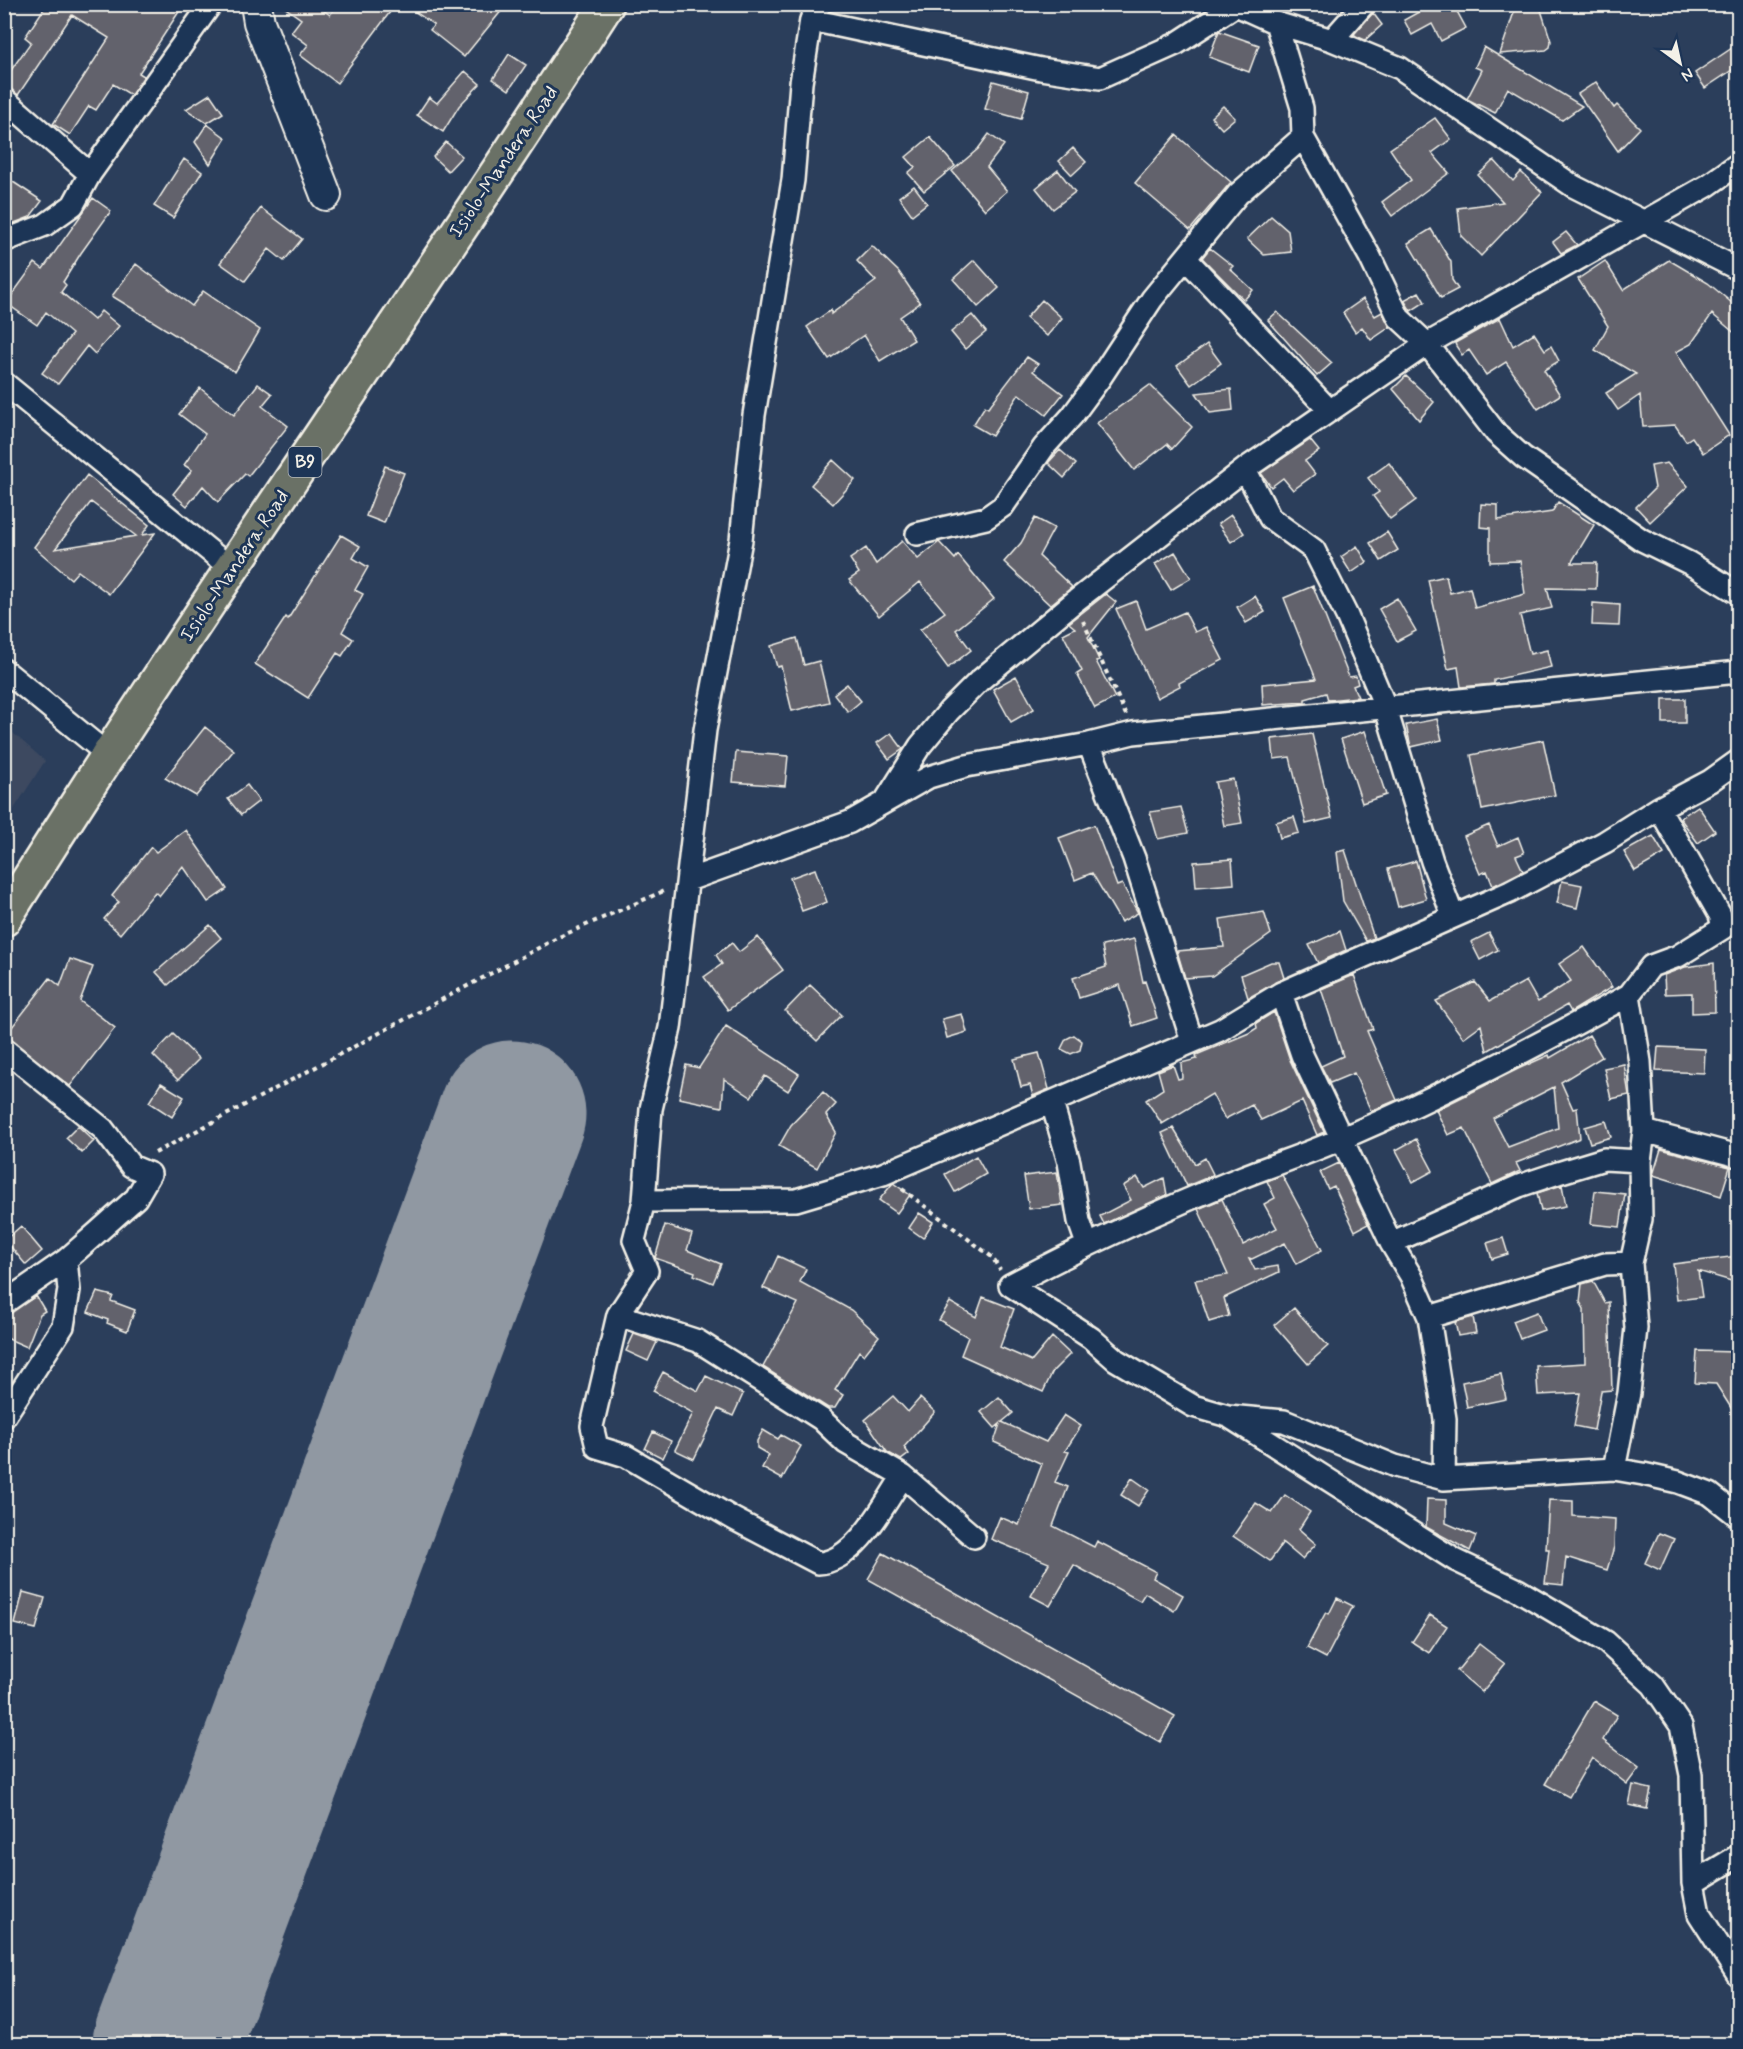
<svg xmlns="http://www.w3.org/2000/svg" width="1743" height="2049" font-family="Mynerve,sans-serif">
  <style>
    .built { fill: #3c4960 }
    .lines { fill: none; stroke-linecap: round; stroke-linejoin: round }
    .runway { stroke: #9098a2; stroke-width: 147 }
    .building { fill: #62626c; stroke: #f4f1e8; stroke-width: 1.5; fill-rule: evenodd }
    .minor-casing { stroke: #f4f1e8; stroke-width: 26 }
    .secondary-casing { stroke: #f4f1e8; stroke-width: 34 }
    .trunk-casing { stroke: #f4f1e8; stroke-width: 38 }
    .path { stroke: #f4f1e8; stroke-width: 4; stroke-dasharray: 4.5 4.5; stroke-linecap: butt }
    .minor { stroke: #1d3557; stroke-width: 21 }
    .secondary { stroke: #1d3557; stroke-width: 30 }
    .trunk { stroke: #6a7166; stroke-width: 33 }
    .labels { text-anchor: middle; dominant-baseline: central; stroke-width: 6; stroke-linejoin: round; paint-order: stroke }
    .shield { fill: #1d3557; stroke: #b4b9bc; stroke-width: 1.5 }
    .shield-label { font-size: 18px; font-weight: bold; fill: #f4f1e8 }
    .street-label { font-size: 20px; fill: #f4f1e8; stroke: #1d3557 }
  </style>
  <rect width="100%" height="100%" fill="#2b3e5b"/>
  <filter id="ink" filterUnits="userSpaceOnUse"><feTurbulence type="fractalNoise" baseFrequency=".0167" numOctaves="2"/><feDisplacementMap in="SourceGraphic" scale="12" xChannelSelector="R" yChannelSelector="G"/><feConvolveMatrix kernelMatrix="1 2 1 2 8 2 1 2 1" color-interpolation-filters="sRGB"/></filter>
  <g filter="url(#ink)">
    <path class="built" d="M5 726 45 761 5 823Z"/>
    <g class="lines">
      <path class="runway" d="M166 2044 512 1114"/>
    </g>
    <path class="building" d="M47 4H184L139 73 144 76 131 95 113 84 96 110 89 106 70 135 53 124 109 38 72 15 18 95 4 87V80L31 42 25 37Z
      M280 4H315L330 15 338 4H396L337 83 300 55 308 45 291 32 301 19Z
      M404 4H507L464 57 430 30 434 25Z
      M1433 4H1453L1466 28 1441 41 1432 24 1412 35 1404 20Z
      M1510 4H1539L1551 41 1550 47 1546 50 1500 54 1514 12Z
      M1373 13 1382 25 1365 40 1356 36 1354 34Z
      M1219 31 1259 45 1249 72 1209 57Z
      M1484 47 1582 106 1562 120 1508 88 1495 113 1467 99 1482 70 1475 67Z
      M1732 48 1738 58V66L1705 88 1695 73Z
      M509 54 526 65 509 90 493 79Z
      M465 71 480 84 459 106 443 132 417 115 429 97 437 103Z
      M993 81 1029 91 1021 119 985 109Z
      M1596 82 1614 108 1617 105 1640 128 1618 151 1578 94Z
      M210 94 223 113 207 123 186 109Z
      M1223 106 1235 118 1222 129 1211 117Z
      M1435 118 1451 139 1432 153 1449 173 1392 216 1382 202 1411 180 1390 149Z
      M207 124 226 138 210 164 195 142Z
      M989 134 1004 145 987 167 1007 191 985 210 952 171 978 149Z
      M1176 135 1231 182 1190 230 1135 183Z
      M930 137 955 166 924 191 908 173 915 167 906 157Z
      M446 142 462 156 448 171 433 157Z
      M1073 148 1086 162 1072 175 1059 161Z
      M184 159 202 172 173 218 154 206Z
      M1494 160 1513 181 1521 172 1542 192 1481 256 1461 236 1458 208 1503 202 1478 175Z
      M1058 170 1075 192 1053 209 1036 188Z
      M4 176 42 201 30 217 9 225 4 223Z
      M914 186 927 203 912 215 899 197Z
      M93 198 111 211 81 253 63 282 66 285 61 292 94 320 101 311 119 326 95 354 87 346 58 384 42 373 72 334 46 312 37 325 6 303 35 263 43 269Z
      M261 208 302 239 284 261 269 249 245 281 220 263Z
      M1271 216 1288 231 1291 252 1264 255 1247 239Z
      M1431 229 1451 262 1452 280 1458 289 1441 298 1408 243Z
      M1566 232 1577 245 1561 253 1553 242Z
      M872 246 899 272 920 303 900 317 914 340 880 361 864 335 829 359 807 327 831 310V314L876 281 857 261Z
      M1210 248 1233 266 1230 269 1253 290 1244 300 1202 258Z
      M974 260 999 288 978 307 953 279Z
      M1669 260 1708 283 1738 308V336L1712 314 1691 344 1676 352 1729 435 1703 453 1692 437 1686 441 1675 425 1643 427 1640 395 1618 410 1606 393 1636 374 1595 350 1608 326 1578 279 1605 261 1623 290Z
      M136 264 192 306 203 291 260 330 235 372 112 296Z
      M1419 292 1425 302 1411 311 1404 300Z
      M1363 299 1375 316 1382 312 1390 327 1371 340 1362 327 1355 332 1343 313Z
      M1042 300 1062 318 1047 336 1026 318Z
      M1277 312 1332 363 1317 376 1268 320Z
      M972 315 986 332 965 349 951 332Z
      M1500 318 1513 346 1534 333 1545 350 1551 346 1559 361 1544 370 1560 395 1538 409 1506 362 1486 375 1469 350 1462 355 1456 346 1455 343Z
      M1207 344 1221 363 1191 385 1177 366Z
      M1027 357 1038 364 1033 371 1063 394 1046 415 1019 394 992 436 973 425 985 406 988 408Z
      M1406 376 1434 402 1419 420 1393 389Z
      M258 384 272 394 262 406 288 426 248 476 245 474 218 502 203 486 187 506 173 494 192 470 184 465 205 434 179 414 200 388 234 415Z
      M1150 385 1192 427 1172 449 1167 444 1134 470 1097 423Z
      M1231 389 1233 410 1210 413 1196 393Z
      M1310 440 1319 451 1305 461 1315 474 1293 490 1283 478 1271 487 1261 473Z
      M1060 450 1076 464 1064 478 1048 463Z
      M833 460 855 480 833 504 811 485Z
      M1389 463 1416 500 1390 519 1373 496 1379 492 1368 478Z
      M1667 463 1688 486 1650 522 1636 507 1655 488 1651 466Z
      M385 466 404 473 384 523 366 516Z
      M87 475 149 525 142 535 155 533 109 594 78 571 71 579 34 547ZM91 502 136 536 55 549Z
      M1558 502 1594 525 1571 563H1597L1596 589 1547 588 1552 608 1520 615 1530 654 1547 650 1551 667 1494 680V684L1461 687 1458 667 1448 669 1428 580 1446 576 1450 593 1470 588 1475 608 1525 594 1520 561 1490 562V528L1480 527 1481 504 1498 505V520L1552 512Z
      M1231 515 1244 533 1231 542 1218 524Z
      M1035 518 1054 528 1039 556 1072 587 1050 605 1004 562 1021 543Z
      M1387 532 1398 550 1381 561 1370 543Z
      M341 535 360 546 353 558 368 567 355 590 363 594 342 632 353 639 342 656 337 653 308 698 255 664 286 617 288 619Z
      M902 541 918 559 939 542 955 559 958 555 994 599 956 630 971 650 948 668 920 630 945 612 920 582 879 616 849 580 859 573 850 559 866 548 876 564Z
      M1357 546 1367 562 1351 573 1341 557Z
      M1175 552 1191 578 1171 590 1155 564Z
      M1313 586 1349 677 1356 676 1358 684 1353 686 1358 697 1328 700 1326 693 1305 699V702L1263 705 1262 684 1316 679 1284 598Z
      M1106 594 1116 602 1088 637 1099 660 1096 661 1115 698 1095 708 1077 674 1082 671 1063 634 1075 628 1069 623Z
      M1255 596 1265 612 1246 623 1237 607Z
      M1397 598 1416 631 1397 641 1379 609Z
      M1136 601 1146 629 1185 612 1195 632 1206 627 1223 660 1179 683 1180 686 1157 698 1116 609Z
      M1593 603 1620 605 1619 626 1592 625Z
      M797 638 804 665 819 661 829 702 792 711 781 666 777 667 771 646Z
      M1016 676 1034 709 1011 722 993 689Z
      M847 684 861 701 848 712 834 694Z
      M1663 699H1685V723H1663Z
      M1437 719 1442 740 1411 747 1406 725Z
      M205 727 234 750 196 796 165 778Z
      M1365 731 1386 795 1362 803 1341 739Z
      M891 733 903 749 889 759 877 743Z
      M1312 734 1332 818 1306 824 1290 757 1274 759 1272 739Z
      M1543 740 1555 795 1482 810 1471 755Z
      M736 752 788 756 785 786 733 782Z
      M1233 779 1242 823 1224 826 1215 782Z
      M247 785 259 801 241 815 228 799Z
      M1698 806 1715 831 1698 843 1680 818Z
      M1181 807 1188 833 1158 839 1150 812Z
      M1294 817 1299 833 1280 838 1276 822Z
      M1094 825 1117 886 1122 884 1138 913 1121 922 1092 873 1075 880 1059 838Z
      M1489 825 1498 846 1518 837 1524 853 1516 856 1523 871 1493 886 1487 871 1480 874 1464 836Z
      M186 830 227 889 208 902 183 866 159 896 155 892 120 934 104 919 119 902 112 896 151 847 156 852Z
      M1653 836 1664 854 1635 871 1624 852Z
      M1345 850 1374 938 1366 941 1343 901 1337 852Z
      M1232 859 1234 884 1196 887 1194 862Z
      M1416 861 1426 899 1398 907 1388 869Z
      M815 869 827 902 802 911 790 878Z
      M1562 881 1582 885 1577 908 1557 903Z
      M1264 912 1271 934 1212 976 1185 978 1177 951 1224 947 1220 919Z
      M210 925 221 938 168 985 156 972Z
      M1340 931 1346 950 1318 963 1309 945Z
      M1489 933 1498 950 1480 960 1471 942Z
      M758 937 783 970 728 1010 704 977 722 964 716 955 732 943 739 952Z
      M1134 939 1143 982 1145 981 1157 1018 1133 1026 1120 985 1079 998 1073 978 1106 967 1102 946Z
      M1584 947 1612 987 1571 1012 1567 1005 1487 1051 1481 1025 1463 1038 1436 1001 1475 982 1490 1001 1526 981 1538 1002 1571 981 1559 964Z
      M70 959 93 967 80 1001 115 1028 70 1086 5 1036 50 978 60 986Z
      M1271 962H1279L1284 978 1248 998 1241 975Z
      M1714 963 1715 1012 1692 1013V993L1665 994 1664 975 1685 967Z
      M1354 975 1373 1029 1367 1031 1397 1100 1371 1111 1354 1073 1330 1083 1321 1066 1343 1056 1321 989Z
      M810 985 842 1015 817 1041 785 1011Z
      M1274 1012 1290 1060 1324 1132 1317 1135 1302 1101 1261 1120 1252 1105 1225 1119 1212 1094 1162 1124 1146 1100 1163 1089 1158 1071 1173 1065 1178 1079 1182 1078 1181 1063 1197 1059 1196 1055 1249 1033 1257 1028 1256 1023Z
      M962 1014 967 1032 947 1038 942 1019Z
      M726 1026 799 1074 788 1091 765 1076 751 1097 724 1079 722 1107 679 1098 686 1065 699 1068Z
      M173 1034 199 1059 178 1080 153 1055Z
      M1074 1035 1082 1041 1080 1050 1071 1054 1061 1049 1066 1039Z
      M1589 1035 1602 1057 1561 1082 1573 1109 1577 1108 1580 1138 1516 1163 1520 1171 1492 1184 1464 1128 1448 1135 1436 1110 1518 1069 1549 1055 1550 1058ZM1554 1087 1558 1128 1508 1147 1493 1118Z
      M1658 1047 1705 1049 1704 1073 1656 1071Z
      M1039 1053 1049 1089 1033 1096 1030 1085 1021 1087 1014 1059Z
      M1624 1064 1629 1095 1611 1099 1604 1068Z
      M161 1083 184 1097 172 1117 149 1102Z
      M823 1092 836 1104 826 1115 836 1132 817 1168 779 1146 791 1125Z
      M1606 1121 1611 1137 1590 1143 1585 1127Z
      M78 1126 94 1141 82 1153 66 1138Z
      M1173 1128 1195 1164 1205 1158 1213 1174 1211 1176 1187 1186 1162 1133Z
      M1416 1139 1433 1171 1413 1182 1396 1150Z
      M1661 1149 1730 1167 1721 1196 1653 1175Z
      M976 1156 986 1174 955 1192 945 1174Z
      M1339 1163 1368 1224 1355 1231 1334 1186 1328 1189 1320 1172Z
      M1057 1172 1062 1205 1029 1209 1024 1176Z
      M1282 1175 1322 1250 1296 1264 1285 1243 1252 1259 1249 1258 1255 1270 1278 1266 1279 1272 1224 1298 1229 1316 1209 1322 1195 1280 1228 1275 1198 1209 1222 1199 1243 1245 1277 1228 1264 1204 1275 1198 1267 1181Z
      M1137 1177 1144 1188 1164 1178 1167 1195 1104 1224 1100 1216 1131 1200 1123 1186Z
      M893 1183 910 1195 897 1213 879 1200Z
      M1562 1185 1566 1206 1541 1211 1537 1193Z
      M1595 1191 1625 1194 1620 1227 1591 1224Z
      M919 1213 933 1222 923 1238 909 1228Z
      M665 1225 692 1234 687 1250 721 1264 713 1283 694 1275 695 1272 655 1258Z
      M21 1226 42 1251 26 1265 5 1240Z
      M1503 1238 1508 1254 1492 1259 1487 1243Z
      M778 1256 806 1269 800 1282 851 1310 879 1336 864 1355 859 1351 835 1390 843 1395 835 1408H828L763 1367 798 1303 763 1288Z
      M1738 1256V1283L1698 1271 1702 1297 1677 1300 1673 1264Z
      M1593 1281 1605 1303 1609 1302 1612 1390 1601 1391 1594 1430 1574 1426 1580 1393 1538 1395 1536 1366 1585 1363 1584 1309 1580 1302 1582 1284Z
      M97 1292 113 1296 111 1301 135 1310 127 1331 107 1323 108 1320 88 1312Z
      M36 1296 45 1311 40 1314 27 1347 4 1337V1316Z
      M983 1297 1014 1309 1000 1347 1032 1361 1052 1337 1070 1354 1053 1371 1043 1392 961 1355 968 1337 939 1320 950 1302 976 1317Z
      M1294 1308 1328 1346 1308 1364 1274 1325Z
      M1537 1312 1544 1330 1520 1339 1513 1321Z
      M1473 1317 1476 1333 1458 1336 1455 1322Z
      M634 1334 657 1342 648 1361 626 1351Z
      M1697 1351 1736 1352 1733 1411 1716 1384 1695 1383Z
      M663 1372 698 1391 706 1376 743 1394 733 1416 718 1409 694 1459 675 1450 693 1413 653 1391Z
      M1501 1374 1506 1399 1467 1407 1462 1382Z
      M893 1396 908 1412 920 1398 935 1412 904 1447 909 1454 901 1460 887 1452 865 1420Z
      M999 1397 1013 1413 1002 1422 1046 1442 1064 1415 1081 1426 1065 1451 1069 1452 1055 1482 1068 1487 1053 1526 1094 1547 1097 1541 1156 1572 1153 1578 1183 1595 1174 1611 1145 1593 1140 1601 1074 1565 1050 1606 1031 1596 1049 1563 991 1539 1000 1517 1019 1525 1042 1464 994 1442 1000 1424 995 1428 981 1412Z
      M763 1430 778 1439 781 1435 801 1446 782 1479 762 1468 769 1455 757 1448V1441Z
      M653 1432 671 1441 663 1458 645 1449Z
      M1132 1478 1149 1490 1138 1506 1121 1495Z
      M1285 1495 1310 1512 1299 1529 1316 1544 1302 1559 1283 1543 1270 1561 1233 1536 1256 1503 1272 1513Z
      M1427 1499 1446 1500V1523L1476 1536 1470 1551 1426 1527Z
      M1549 1500 1573 1501V1516L1615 1519 1614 1547 1607 1570 1566 1557 1563 1585 1545 1583 1549 1549H1546Z
      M1659 1533 1674 1539 1660 1570 1645 1563Z
      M883 1553 1175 1716 1160 1742 868 1579Z
      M23 1592 45 1598 36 1629 15 1624Z
      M1337 1598 1353 1606 1326 1658 1307 1648 1326 1612 1329 1614Z
      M1430 1615 1447 1626 1429 1653 1412 1642Z
      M1479 1644 1505 1664 1482 1692 1457 1671Z
      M1594 1701 1617 1715 1603 1740 1639 1768 1627 1784 1592 1757 1569 1797 1545 1784Z
      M1633 1785 1651 1789 1647 1809 1629 1805Z"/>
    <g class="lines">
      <g class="minor-casing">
        <path id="minor" d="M820 4 811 20 801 83 793 180 754 415 741 540 705 730 670 1028 651 1109 644 1201 634 1240 647 1271 618 1315 698 1341 821 1419 846 1443 903 1476 974 1537
          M1234 4 1276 23 1332 40 1400 68 1573 186 1738 269
          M811 20 1041 69 1100 78 1176 44 1236 5
          M1276 23 1302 108 1303 137 1370 257 1399 318 1427 344 1496 433 1523 457 1642 540 1689 563 1738 593
          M1332 40 1364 4
          M4 99 90 174
          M4 241 45 225 73 205 90 174 211 4
          M1186 259 1330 411
          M4 383 233 570
          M1245 469 1270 518 1314 550 1347 616 1385 706 1432 861 1453 916
          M917 534 986 518 1003 506 1044 447 1072 416 1100 378 1152 299 1238 194 1303 137
          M4 670 107 754
          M1089 744 1134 858 1192 1041
          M886 800 920 746 949 711 979 681 1074 602 1245 469 1427 344 1707 186 1738 164
          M1659 808 1720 915 1723 928 1678 956 1651 966 1629 995 1640 1062 1644 1131 1738 1156
          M688 880 850 822 929 777 966 766 1089 744 1133 733 1738 672
          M1281 993 1302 1055 1391 1243 1411 1276 1429 1317 1445 1419 1444 1479
          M1629 995C1536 1046 1443 1095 1345 1137 1311 1153 1274 1164 1240 1178 1161 1210 1085 1245 1010 1285L1091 1338 1116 1360 1193 1406 1228 1416 1284 1421 1395 1466 1444 1479 1614 1469 1643 1474 1678 1482 1710 1494 1738 1516
          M4 1049 103 1129 131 1166 150 1174 136 1198 99 1231 66 1260 4 1303
          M1052 1103 1069 1162 1079 1221 1087 1244
          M644 1201 796 1200 883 1174 1220 1030 1281 993 1510 892 1605 842 1659 808 1710 781 1738 761
          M1391 1243 1519 1186 1558 1173 1604 1159 1640 1161
          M618 1315 592 1426 597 1447 626 1456 734 1519 818 1563C855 1562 884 1505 903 1476
          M1429 1317 1605 1264 1631 1263
          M4 1417 63 1326 69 1290 66 1260
          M1231 1418 1455 1560 1518 1590 1606 1642 1653 1685 1681 1726 1691 1775 1693 1883 1699 1914 1738 1975
          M1614 1469 1629 1393 1636 1328 1631 1263 1641 1219 1640 1161 1644 1131
          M1693 1883 1738 1856"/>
      </g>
      <g class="secondary-casing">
        <path id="secondary" d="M256 4 259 22 326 195"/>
      </g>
      <g class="trunk-casing">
        <path id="trunk" d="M4 919C197 609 410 312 607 4"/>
      </g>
      <path class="path" d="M1083 621 1126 715
        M155 1153 559 937 666 890
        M902 1189 992 1257 1000 1270"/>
      <use href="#minor" class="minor"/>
      <use href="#secondary" class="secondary"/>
      <use href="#trunk" class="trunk"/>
    </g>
  </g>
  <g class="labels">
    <rect class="shield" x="288.5" y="447" width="33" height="30" rx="4.5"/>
    <g class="shield-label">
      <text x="305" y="462">B9</text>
    </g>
    <g class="street-label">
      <text transform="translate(504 162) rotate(-56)">Isiolo-Mandera Road</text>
      <text transform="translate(235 566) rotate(-56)">Isiolo-Mandera Road</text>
    </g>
  </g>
  <rect width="1743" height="2049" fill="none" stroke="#1d3557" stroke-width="24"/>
  <rect x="12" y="12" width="1719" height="2025" fill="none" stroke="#f4f1e8" stroke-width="2" filter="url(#ink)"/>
  <g transform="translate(1680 63) rotate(147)" stroke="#1d3557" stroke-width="4.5" paint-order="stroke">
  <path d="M0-4.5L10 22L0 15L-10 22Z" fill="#f4f1e8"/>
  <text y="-9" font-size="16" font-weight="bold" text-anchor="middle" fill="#f4f1e8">N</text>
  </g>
</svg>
